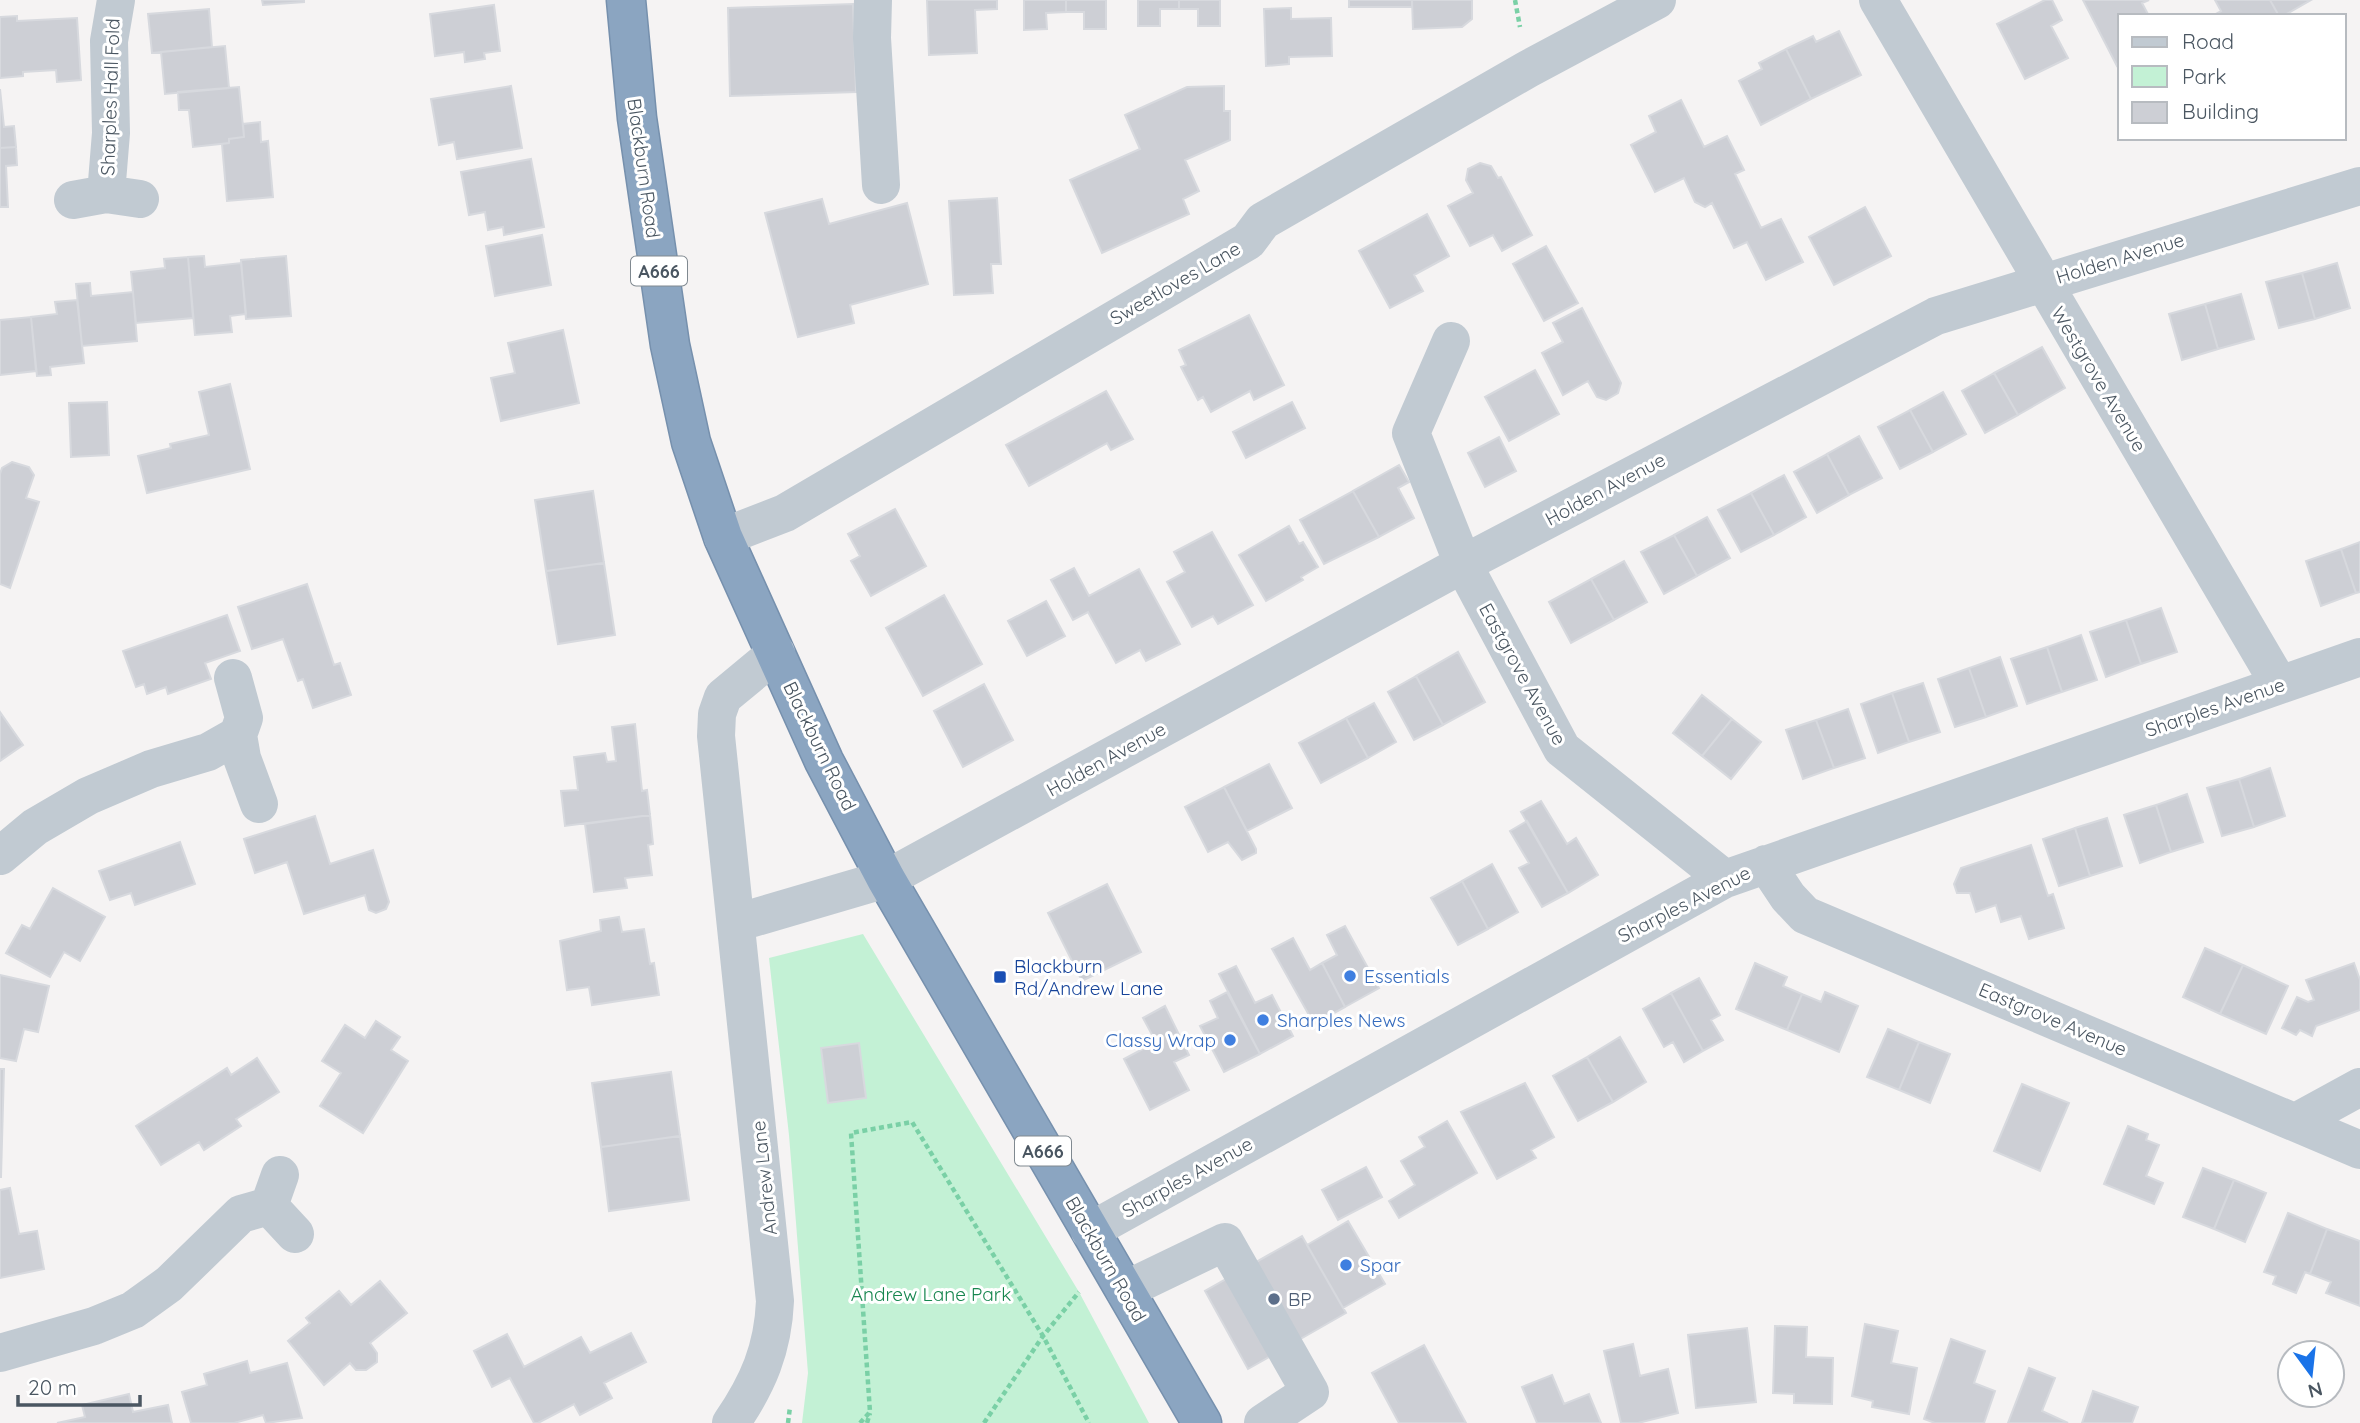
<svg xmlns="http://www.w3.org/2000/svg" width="2360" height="1423" font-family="Quicksand,sans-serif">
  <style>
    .green { fill: #c3f1d5 }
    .building { fill: #cdcfd5; stroke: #d7d9de; stroke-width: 2 }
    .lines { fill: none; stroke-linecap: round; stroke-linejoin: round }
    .highway-casing { stroke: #7690ad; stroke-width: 41 }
    .path { stroke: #7ad0a6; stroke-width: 4.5; stroke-dasharray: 5 3.5; stroke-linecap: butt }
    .minor { stroke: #c1cad2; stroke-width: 38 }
    .highway { stroke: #8ba5c1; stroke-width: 38 }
    .shop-dot { fill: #3f7fe0; stroke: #fff; stroke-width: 2.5 }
    .transit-dot { fill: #1a4fb4; stroke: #fff; stroke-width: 2.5 }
    .service-dot { fill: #5c6f8a; stroke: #fff; stroke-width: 2.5 }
    .labels { text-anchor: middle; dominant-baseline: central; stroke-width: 6; stroke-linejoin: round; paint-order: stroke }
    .shield { fill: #fff; stroke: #808990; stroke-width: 2 }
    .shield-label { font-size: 18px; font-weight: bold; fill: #4a5661 }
    .street-label { font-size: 19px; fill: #4a5661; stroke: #fff }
    .transit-label { font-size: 19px; fill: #164399; stroke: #fff; text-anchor: start }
    .shop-label { font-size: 19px; fill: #366cbe; stroke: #fff; text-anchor: start }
    .park-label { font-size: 19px; fill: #17864f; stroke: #fff }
    .service-label { font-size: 19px; fill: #4e5e75; stroke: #fff; text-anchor: start }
  </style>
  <rect width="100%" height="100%" fill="#f5f3f3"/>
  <path class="green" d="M863 934 1079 1292 1149 1423H802L808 1373 789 1135 769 958Z"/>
  <path class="building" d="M262 0H304V2L263 5Z
    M927 0H997V9L975 10 977 53 929 55Z
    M1024 0H1066V12L1046 13 1047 29 1024 30Z
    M1066 0H1106V29H1084V12H1066Z
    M1138 0H1179V9H1160V26H1138Z
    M1179 0H1220V26H1198V9H1179Z
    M1349 0H1412V7H1349Z
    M1412 0H1472V19L1462 27 1413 29Z
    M2045 0H2052L2062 20 2051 26 2068 58 2025 79 1997 24Z
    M2083 0H2149L2142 3 2149 16H2120V64L2117 66Z
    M2215 0H2270L2279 16H2212L2221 11Z
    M2270 0H2311L2283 16H2279Z
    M853 4 856 92 730 96 728 8Z
    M494 5 500 51 484 53 485 59 465 62 464 52 435 56 430 14Z
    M1291 8V19L1331 18 1332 56 1289 57V64L1266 66 1264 9Z
    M209 9 212 47 152 53 148 14Z
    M17 16V21L77 18 81 80 57 82 56 70 23 72V76L0 78V17Z
    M1839 31 1861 75 1811 99 1786 49 1813 36 1816 42Z
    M225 46 229 88 165 94 161 52Z
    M1786 49 1811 99 1761 125 1739 81 1762 69 1759 63Z
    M511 86 522 148 457 159 454 142 439 145 431 99Z
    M1224 86V111H1230V140L1185 160 1199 191 1183 199 1189 214 1102 253 1070 180 1140 149 1125 115 1187 87Z
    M239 87 244 137 229 139V143L193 147 189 110H179L178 92Z
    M0 89 4 127 14 126 16 147 0 148Z
    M1681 100 1704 147 1727 136 1744 170 1735 174 1761 228 1781 219 1803 262 1766 280 1747 242 1734 248 1712 203 1705 207 1695 202 1684 178 1655 192 1631 145 1656 132 1649 116Z
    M260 122 261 142 268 141 273 197 227 201 222 144 229 143V139L244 137 243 124Z
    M16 147 17 165 6 166 8 207H0V148Z
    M531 159 544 227 504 235 503 227 488 230 485 212 469 215 461 172Z
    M1480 163 1491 166 1498 178 1501 177 1532 235 1502 251 1493 235 1470 246 1448 206 1473 193 1466 180 1468 169Z
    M997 198 1001 264H991L993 293 954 295 949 201Z
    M822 199 829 224 907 203 928 284 850 305 854 323 798 337 765 213Z
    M1865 207 1891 256 1834 285 1809 237Z
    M1427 214 1449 256 1414 275 1423 291 1390 308 1359 251Z
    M542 235 551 285 495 296 486 246Z
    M1546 246 1578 303 1544 321 1513 264Z
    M204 256 205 267 241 263 246 314 230 316 232 332 195 335 188 257Z
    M286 256 291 316 246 319 241 260Z
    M188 257 193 318 136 323 131 272 165 268 164 259Z
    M2337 263 2350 308 2315 319 2302 273Z
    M2302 273 2315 319 2279 328 2266 282Z
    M90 283 91 296 133 292 137 341 82 346 76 284Z
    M2241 294 2254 339 2218 349 2205 304Z
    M77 300 84 363 50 367 51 375 37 376 31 317 57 314 55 302Z
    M2205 304 2218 349 2182 360 2169 314Z
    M1582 308 1621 383 1618 393 1606 400 1597 397 1588 381 1563 395 1542 353 1563 342 1553 323Z
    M1249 315 1284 385 1254 400 1250 391 1211 412 1203 397 1198 400 1181 367 1186 365 1179 350Z
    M31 317 36 371 0 375V320Z
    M563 330 579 403 501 421 491 378 515 373 508 343Z
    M2042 347 2065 388 2018 415 1994 373Z
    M1535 370 1559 414 1509 441 1485 397Z
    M1994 373 2018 415 1985 433 1962 391Z
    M230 384 250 469 147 493 138 456 171 448 170 444 209 435 199 392Z
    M1106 391 1133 439 1111 450 1107 443 1029 486 1006 445Z
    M1943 392 1966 434 1933 452 1910 410Z
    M107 402 109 455 71 457 69 403Z
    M1292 402 1305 428 1246 458 1233 432Z
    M1910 410 1933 452 1900 469 1878 427Z
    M1859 436 1882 478 1849 495 1827 454Z
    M1499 437 1516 471 1485 487 1468 453Z
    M1827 454 1849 495 1817 513 1794 472Z
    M12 462 29 467 34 475 26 498 39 502 10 588 0 584V474L2 468Z
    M1399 465 1409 482 1398 488 1414 518 1379 537 1353 491Z
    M1784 475 1806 517 1774 535 1751 493Z
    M593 491 604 563 546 571 535 500Z
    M1353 491 1379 537 1324 564 1300 520Z
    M1751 493 1774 535 1741 552 1718 510Z
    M895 509 926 566 871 596 851 561 860 556 848 534Z
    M1707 517 1730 558 1697 576 1674 535Z
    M1289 526 1299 544 1303 542 1318 567 1301 577 1303 580 1266 601 1239 555Z
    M1212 532 1253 605 1218 624 1213 616 1192 627 1167 582 1185 572 1174 552Z
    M1674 535 1697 576 1664 594 1641 552Z
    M2360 542V592L2356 593 2341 549Z
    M2341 549 2356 593 2321 606 2306 561Z
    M1624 561 1647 602 1614 620 1591 579Z
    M604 563 615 635 558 644 546 571Z
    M1074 568 1089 596 1139 569 1180 644 1146 661 1140 650 1116 663 1088 612 1073 620 1051 580Z
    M1591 579 1614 620 1571 643 1549 602Z
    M307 584 334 665 340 663 351 695 313 708 303 679 298 681 283 639 252 649 238 607Z
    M944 595 982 664 923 696 886 628Z
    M1046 601 1065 636 1027 656 1008 621Z
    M2161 608 2177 652 2141 664 2126 620Z
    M227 615 240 651 205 663 211 679 168 694 166 687 147 694 144 684 136 687 123 651Z
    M2126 620 2141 664 2106 677 2090 632Z
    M2081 635 2097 680 2062 692 2047 647Z
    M2047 647 2062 692 2027 704 2011 659Z
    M1458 652 1485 702 1443 725 1416 676Z
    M2000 657 2017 706 1986 717 1969 668Z
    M1969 668 1986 717 1955 727 1938 679Z
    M1416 676 1443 725 1414 740 1388 692Z
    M1923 683 1940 732 1909 742 1892 693Z
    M984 684 1013 740 963 767 934 711Z
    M1892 693 1909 742 1878 753 1861 704Z
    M1702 695 1732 719 1702 756 1673 733Z
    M1374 703 1396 742 1368 758 1346 718Z
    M1848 709 1865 758 1834 768 1816 720Z
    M0 712 23 745 0 761Z
    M1346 718 1368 758 1321 783 1299 743Z
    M1732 719 1761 742 1731 779 1702 756Z
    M1816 720 1834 768 1803 779 1786 730Z
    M635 724 642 791 647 790 650 815 565 826 561 791 578 790 574 757 605 753 607 762 616 761 612 727Z
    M1269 764 1292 808 1247 831 1224 787Z
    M2270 768 2285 816 2254 827 2239 779Z
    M2239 779 2254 827 2222 836 2207 788Z
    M1224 787 1256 849V853L1242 860 1228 842 1208 852 1185 807Z
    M2187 794 2203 842 2171 852 2156 805Z
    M1541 801 1567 844 1576 838 1598 875 1568 893 1521 812Z
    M2156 805 2171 852 2140 863 2124 815Z
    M650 815 653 844 648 845 652 875 625 878 627 888 594 892 585 824Z
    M315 816 330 864 373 850 389 902 386 909 376 913 369 910 365 895 304 914 287 862 255 873 244 839Z
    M2107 818 2122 866 2090 876 2075 828Z
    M1527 821 1568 893 1542 907 1519 868 1529 863 1510 831Z
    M2075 828 2090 876 2059 886 2043 839Z
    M180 842 195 884 135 905 131 893 110 900 99 871Z
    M2031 845 2048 896 2053 894 2064 928 2029 939 2021 916 2001 922 1996 905 1976 912 1970 893H1957L1954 884 1961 868Z
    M1492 864 1518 912 1488 929 1462 881Z
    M1462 881 1488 929 1458 945 1431 898Z
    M1107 884 1141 952 1082 981 1048 913Z
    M53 888 105 917 80 961 64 952 50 977 6 953 22 925 30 929Z
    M619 917 622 932 644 929 650 964 654 963 659 995 592 1005 589 987 567 990 560 941 601 931 600 920Z
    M1345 926 1379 988 1345 1007 1322 963 1337 955 1327 935Z
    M1293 938 1310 970 1322 963 1345 1007 1314 1024 1272 949Z
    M2205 948 2243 965 2220 1014 2183 997Z
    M1755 963 1787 977 1783 986 1802 994 1787 1030 1736 1009Z
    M2354 963 2360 980V1010L2316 1026 2312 1036 2300 1030 2296 1035 2282 1028 2297 997 2308 1002 2314 1000 2306 980Z
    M2243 965 2288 986 2266 1034 2220 1014Z
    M1236 966 1255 1003 1272 995 1293 1036 1260 1054 1219 974Z
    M0 975 49 986 38 1032 24 1029 16 1061 0 1058Z
    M1699 978 1720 1015 1711 1020 1723 1040 1703 1051 1671 993Z
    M1227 992 1260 1054 1224 1072 1200 1026 1218 1018 1210 1001Z
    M1825 992 1858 1006 1839 1052 1787 1030 1802 994 1821 1002Z
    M1671 993 1703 1051 1684 1062 1673 1042 1664 1047 1643 1009Z
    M1165 1006 1189 1055 1174 1062 1189 1090 1150 1110 1124 1059 1156 1042 1143 1018Z
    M376 1021 400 1037 391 1050 408 1061 363 1133 320 1106 341 1073 322 1061 345 1025 365 1038Z
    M1888 1029 1919 1042 1899 1090 1867 1077Z
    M1620 1037 1646 1082 1613 1102 1587 1057Z
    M1919 1042 1950 1054 1930 1103 1899 1090Z
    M859 1043 866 1098 828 1103 821 1048Z
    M1587 1057 1613 1102 1578 1121 1553 1076Z
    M257 1058 279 1092 236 1119 241 1126 204 1150 199 1142 161 1165 136 1126 227 1068 231 1075Z
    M0 1069H4L1 1177H0Z
    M671 1072 680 1136 601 1147 592 1083Z
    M1525 1083 1554 1137 1531 1150 1536 1158 1497 1179 1461 1112Z
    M2022 1084 2069 1103 2040 1171 1994 1151Z
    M1447 1121 1477 1173 1399 1218 1389 1201 1415 1185 1401 1161 1425 1147 1419 1137Z
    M2128 1126 2148 1134 2146 1140 2159 1145 2146 1176 2163 1183 2154 1204 2104 1184Z
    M680 1136 689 1200 609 1211 601 1147Z
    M1366 1167 1382 1197 1338 1220 1322 1190Z
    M2203 1168 2234 1180 2214 1229 2183 1217Z
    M2234 1180 2266 1193 2245 1242 2214 1229Z
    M10 1188 19 1234 37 1231 44 1269 0 1278V1190Z
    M2288 1213 2327 1229 2310 1274 2305 1272 2296 1293 2273 1284 2276 1276 2264 1272Z
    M1348 1221 1385 1284 1343 1308 1307 1245Z
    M2327 1229 2360 1241V1306L2326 1293 2331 1282 2310 1274Z
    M1302 1236 1346 1313 1248 1369 1205 1291Z
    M380 1281 407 1313 370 1343 377 1353V1362L366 1370H356L350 1363 324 1385 288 1341 310 1323 306 1318 339 1291 351 1305Z
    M1865 1324 1898 1331 1891 1363 1917 1368 1909 1414 1872 1407 1873 1401 1852 1396Z
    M1775 1326 1807 1327 1806 1357 1833 1358 1832 1404 1794 1403V1394L1773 1393Z
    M1747 1328 1756 1402 1696 1408 1688 1335Z
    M631 1333 646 1362 604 1383 612 1398 580 1415 574 1404 538 1423H534L510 1378 492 1387 474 1351 507 1334 524 1367 581 1337 590 1353Z
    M1951 1339 1985 1351 1974 1383 1995 1391 1984 1423H1935L1924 1419Z
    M1633 1344 1640 1376 1668 1369 1678 1413 1638 1423H1621L1604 1351Z
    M1424 1345 1466 1423H1399L1372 1373Z
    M247 1361 250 1373 287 1363 302 1418 266 1423 263 1415 234 1423H191L182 1392 207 1385 204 1374Z
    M2029 1368 2055 1378 2042 1411 2068 1423H2008Z
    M1552 1375 1564 1404 1589 1394 1601 1423H1537L1522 1387Z
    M2093 1391 2138 1407 2132 1423H2082Z
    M129 1394 133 1412 168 1405 172 1423H57L85 1417 82 1405Z"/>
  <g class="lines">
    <g class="highway-casing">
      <path id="highway" d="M626 0 637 118 670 345 691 442 723 537 824 761 886 879 1202 1423"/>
    </g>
    <path class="path" d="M1515 0 1520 27
      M788 1423 790 1407
      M860 1423 870 1412 851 1133 912 1122 1043 1336 1089 1423
      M867 1423 870 1413
      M984 1423 1043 1336 1079 1292"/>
    <path class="minor" d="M873 0 872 38 881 185
      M1878 0 2279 684
      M106 194 111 133 109 41 116 0
      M73 200 106 194 140 199
      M1451 341 1411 433 1463 564 1562 749 1725 879
      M723 537 785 513 1248 241 1263 221 1528 69 1657 0
      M238 735 242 758 259 804
      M0 856 35 827 88 796 151 769 208 752 238 735 244 718 233 678
      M1766 864 1788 897 1805 915 2360 1150
      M736 923 886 879 1463 564 1936 316 2360 186
      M2296 1122 2360 1087
      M280 1175 269 1206 295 1234
      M1090 1231 1725 879 2360 657
      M1125 1290 1225 1242 1310 1392 1263 1423
      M0 1353 94 1326 133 1310 169 1284 241 1214 269 1206
      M731 1423C758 1384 773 1349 775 1301L716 736 717 714 723 697 776 653"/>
    <use href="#highway" class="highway"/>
  </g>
  <g class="shop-dot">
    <circle cx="1350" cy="976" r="7"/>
    <circle cx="1263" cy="1020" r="7"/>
    <circle cx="1230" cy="1040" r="7"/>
    <circle cx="1346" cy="1265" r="7"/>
  </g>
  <rect class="transit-dot" x="993" y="970" width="14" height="14" rx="3.5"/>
  <circle class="service-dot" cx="1274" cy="1299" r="7"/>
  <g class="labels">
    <g class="shield">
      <rect x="631" y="256.5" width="56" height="29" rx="5"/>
      <rect x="1015" y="1136.5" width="56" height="29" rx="5"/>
    </g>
    <g class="shield-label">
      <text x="659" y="271">A666</text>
      <text x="1043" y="1151">A666</text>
    </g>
    <g class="street-label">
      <text transform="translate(110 97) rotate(-88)">Sharples Hall Fold</text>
      <text transform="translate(644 168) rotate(82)">Blackburn Road</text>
      <text transform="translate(2120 258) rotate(-17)">Holden Avenue</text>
      <text transform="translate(1175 283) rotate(-30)">Sweetloves Lane</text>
      <text transform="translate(2099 379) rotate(59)">Westgrove Avenue</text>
      <text transform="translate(1605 489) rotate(-28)">Holden Avenue</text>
      <text transform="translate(1523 674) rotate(61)">Eastgrove Avenue</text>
      <text transform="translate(2215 707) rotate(-19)">Sharples Avenue</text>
      <text transform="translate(820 746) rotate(64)">Blackburn Road</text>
      <text transform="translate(1106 759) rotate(-29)">Holden Avenue</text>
      <text transform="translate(1684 904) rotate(-27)">Sharples Avenue</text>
      <text transform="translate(2053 1019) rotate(23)">Eastgrove Avenue</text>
      <text transform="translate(1187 1177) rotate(-29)">Sharples Avenue</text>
      <text transform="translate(764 1178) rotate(-96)">Andrew Lane</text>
      <text transform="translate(1106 1259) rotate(60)">Blackburn Road</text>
    </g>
    <g class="transit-label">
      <text x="1014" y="966">Blackburn<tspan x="1014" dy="22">Rd/Andrew Lane</tspan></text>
    </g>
    <g class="shop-label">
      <text x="1364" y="976">Essentials</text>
      <text x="1277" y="1020">Sharples News</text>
      <text x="1216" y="1040" text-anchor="end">Classy Wrap</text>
      <text x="1360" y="1265">Spar</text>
    </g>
    <g class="park-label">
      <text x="931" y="1294">Andrew Lane Park</text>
    </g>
    <g class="service-label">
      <text x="1288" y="1299">BP</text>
    </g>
  </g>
  <rect x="2118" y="14" width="228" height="126" fill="#ffffff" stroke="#b7bbc0" stroke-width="2"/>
  <rect x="2132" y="37" width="35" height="10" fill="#c1cad2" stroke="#b7bbc0" stroke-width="2"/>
  <text x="2182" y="49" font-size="21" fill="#4a5661">Road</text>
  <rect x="2132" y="66" width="35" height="21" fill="#c3f1d5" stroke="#b7bbc0" stroke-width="2"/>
  <text x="2182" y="84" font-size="21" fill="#4a5661">Park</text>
  <rect x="2132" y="102" width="35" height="21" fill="#cdcfd5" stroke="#b7bbc0" stroke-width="2"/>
  <text x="2182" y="119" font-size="21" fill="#4a5661">Building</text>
  <g transform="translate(2311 1374) rotate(165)"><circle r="33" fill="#ffffff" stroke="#b7bbc0" stroke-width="2"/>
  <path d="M0-5L12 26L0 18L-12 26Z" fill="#1a73e8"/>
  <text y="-10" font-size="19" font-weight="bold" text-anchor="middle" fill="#4a5661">N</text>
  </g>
  <path d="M18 1395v10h122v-10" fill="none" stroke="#4a5661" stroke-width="3.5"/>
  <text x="28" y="1395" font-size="21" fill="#4a5661" stroke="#ffffff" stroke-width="5" paint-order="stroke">20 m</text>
</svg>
